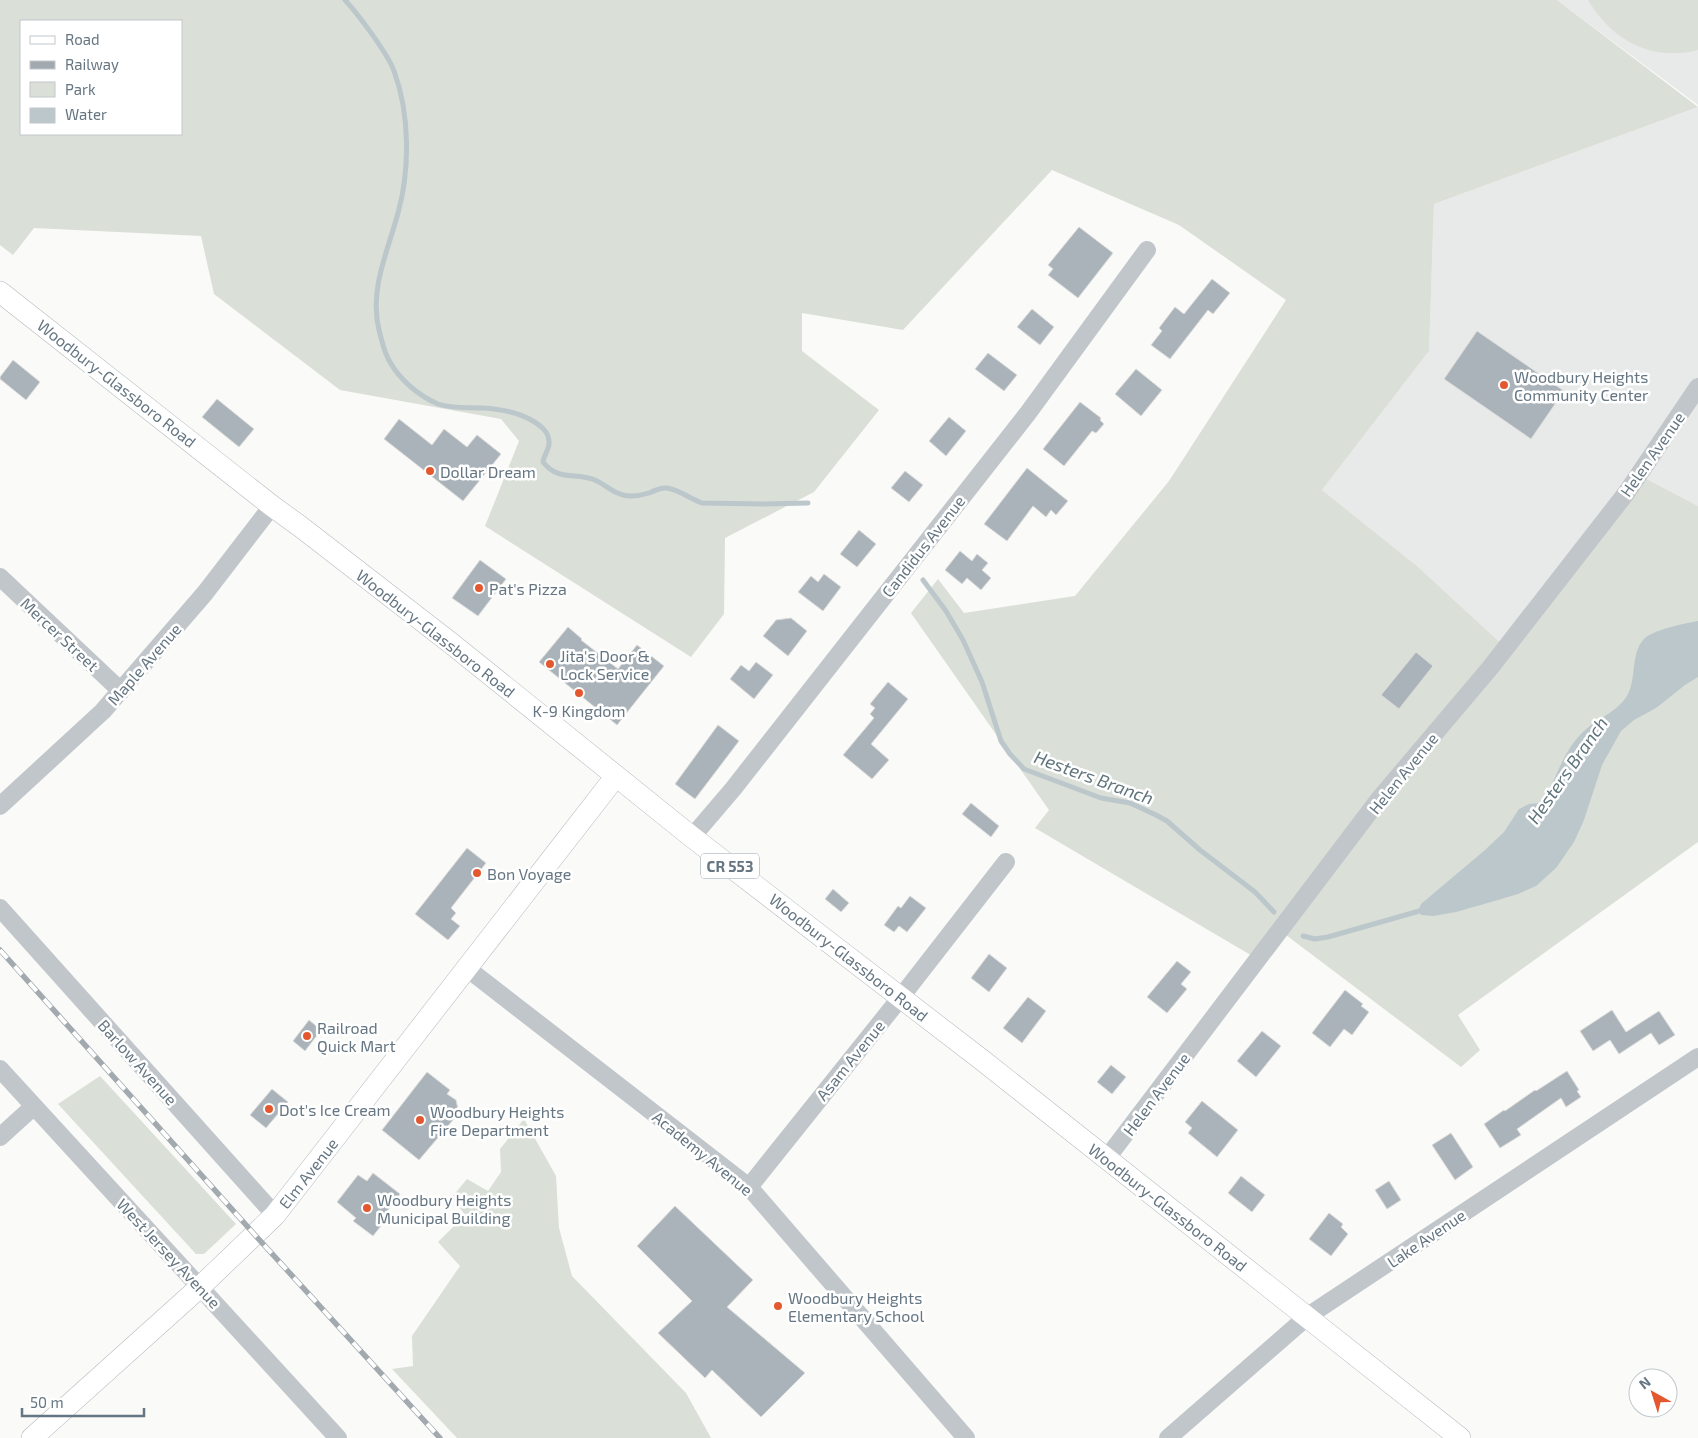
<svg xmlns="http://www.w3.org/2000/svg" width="1698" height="1438" font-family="'Exo 2',sans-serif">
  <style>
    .built { fill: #e8e9e9 }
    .green { fill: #dadfd7; fill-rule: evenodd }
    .water { fill: #bcc7cc }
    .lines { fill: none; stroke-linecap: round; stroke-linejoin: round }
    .stream { stroke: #bcc7cc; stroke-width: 5 }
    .building { fill: #aab3b9; stroke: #dcdcda }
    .major-casing { stroke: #b5babe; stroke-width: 22 }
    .minor { stroke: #c1c6ca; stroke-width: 18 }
    .major { stroke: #fff; stroke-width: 21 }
    .rail-casing { stroke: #a2aaaf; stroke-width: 5.5 }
    .rail { stroke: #fff; stroke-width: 4; stroke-dasharray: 11; stroke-linecap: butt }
    .poi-dot { fill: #e3582f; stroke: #fff; stroke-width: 2 }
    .labels { text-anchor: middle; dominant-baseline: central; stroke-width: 5; stroke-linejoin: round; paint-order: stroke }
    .shield { fill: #fff; stroke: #939fa8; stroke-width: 1 }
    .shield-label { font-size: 15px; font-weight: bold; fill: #657682 }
    .poi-label { font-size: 16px; fill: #657682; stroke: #fff; text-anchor: start }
    .street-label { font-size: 16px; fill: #657682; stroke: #fff }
    .water-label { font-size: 18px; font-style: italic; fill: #60747c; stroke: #fff }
  </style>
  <rect width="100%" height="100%" fill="#fafaf8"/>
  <path class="built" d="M1557 0H1698V105Z
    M1698 107V506L1637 474 1504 646 1417 566 1322 490 1429 351 1434 204Z"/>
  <path class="green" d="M0 0H1557L1698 107 1434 204 1429 351 1322 490 1417 566 1504 646 1637 474 1698 506V842L1458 1015 1480 1050 1461 1067 1278 929 1254 957 1035 828 1049 810 911 613 938 579 964 613 1075 596 1169 481 1286 300 1179 225 1052 170 903 330 802 313V351L879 410 814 492 725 538 724 614 691 657 485 526 519 441 501 419 340 390 214 294 201 236 34 228 13 255 0 245ZM21 21H181V134H21Z
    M1588 0H1698V50C1651 62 1612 40 1588 0Z
    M100 1076 236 1224 204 1254H196L58 1104Z
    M524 1119 556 1176 559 1228 572 1276 686 1393 711 1438H457L392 1369 413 1366 412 1336 460 1266 438 1242 465 1215 452 1197 467 1179 488 1191 501 1172 500 1149Z"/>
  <path class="water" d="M1698 621V677L1685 685 1656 708 1634 720 1621 731 1602 765 1584 820 1574 842 1556 868 1536 886 1518 894 1498 900 1456 912 1433 916 1421 915 1419 909 1421 904 1485 850 1504 832 1519 809 1529 804 1539 803 1545 798C1557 776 1564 750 1583 732 1596 719 1616 713 1627 696 1637 679 1630 654 1644 639 1652 630 1686 623 1698 621Z"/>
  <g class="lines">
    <path class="stream" d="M345 0C358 14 388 54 394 71 410 114 410 170 398 213 388 251 369 289 379 330 382 341 384 353 390 362 400 380 419 396 438 404 452 409 468 407 483 408 500 409 518 412 533 421 541 426 548 431 549 441 550 449 544 454 543 462 559 482 575 472 595 480 606 485 617 496 630 496 636 496 643 495 649 493 655 491 660 487 667 488 680 490 690 499 702 503L763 504 808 503
      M923 580 946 611 963 640 982 682 1001 741 1010 754 1024 769 1101 798 1130 803 1156 815 1167 821 1200 850 1255 892 1274 912
      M1303 936 1315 939 1328 937 1423 910"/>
  </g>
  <path class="building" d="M1079 227 1113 253 1078 298 1048 275 1053 269 1048 265Z
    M1212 279 1230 293 1213 314 1208 310 1170 359 1151 345 1162 331 1159 328 1175 307 1184 314Z
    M1032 309 1054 327 1040 345 1017 327Z
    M1477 331 1564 391 1531 439 1444 379Z
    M988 353 1017 375 1004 391 975 369Z
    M13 360 40 382 26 400 0 379V377Z
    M1136 369 1162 390 1141 416 1115 394Z
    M217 399 254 429 239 447 202 417Z
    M1080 402 1101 418 1100 420 1104 424 1096 433 1092 431 1064 466 1043 449Z
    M949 417 966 431 946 456 929 441Z
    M399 419 432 445 444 429 467 447 477 435 501 454 463 501 384 439Z
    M1027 468 1068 501 1056 515 1051 510 1046 517 1033 506 1007 541 984 524Z
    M905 471 923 485 909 502 891 488Z
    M859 530 876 544 857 567 840 554Z
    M960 551 972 561 977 554 988 563 982 570 991 578 981 590 967 578 962 584 945 570Z
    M480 560 506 579 478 616 452 598Z
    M824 574 841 587 823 611 798 592 811 576 818 582Z
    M791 618 807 631 788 656 763 636 776 620Z
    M568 627 582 639 581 640 618 669 637 645 664 666 617 725 539 662Z
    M1416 652 1433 666 1399 709 1381 695Z
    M756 662 773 675 754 699 730 679 741 665 749 671Z
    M888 682 908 699 871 744 889 760 872 779 843 755 874 718 870 714 875 708 870 704Z
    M718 725 739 741 695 799 675 784Z
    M971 803 999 826 991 837 962 814Z
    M467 848 486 863 451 908 456 913 451 919 460 926 448 940 415 914Z
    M833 889 849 903 841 912 825 899Z
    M910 896 926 908 907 932 899 926 894 932 884 925 898 906 901 908Z
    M989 954 1007 968 989 992 971 978Z
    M1177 961 1191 972 1181 984 1187 989 1167 1013 1147 997Z
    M1345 990 1363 1004 1361 1006 1369 1012 1352 1035 1344 1029 1330 1047 1312 1033Z
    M1028 997 1046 1011 1022 1043 1003 1028Z
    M1612 1010 1626 1032 1659 1011 1675 1035 1659 1045 1651 1033 1619 1054 1610 1040 1593 1051 1580 1031Z
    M309 1020 321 1030 305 1051 293 1041Z
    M1262 1031 1281 1046 1256 1077 1237 1061Z
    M1111 1065 1126 1077 1112 1094 1097 1082Z
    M1567 1071 1579 1090 1577 1091 1581 1097 1566 1107 1561 1098 1517 1129 1521 1135 1500 1148 1484 1124 1504 1110 1505 1111 1535 1090 1536 1091Z
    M427 1072 450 1090 447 1094 456 1100 458 1109 453 1120 419 1160 382 1130Z
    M272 1089 288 1102 266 1128 250 1115Z
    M1202 1101 1238 1130 1217 1157 1188 1133 1192 1128 1185 1122Z
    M1451 1133 1473 1167 1455 1180 1432 1145Z
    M373 1173 400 1194 385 1214 388 1217 373 1236 353 1221 356 1218 337 1202 358 1175 367 1181Z
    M1241 1176 1265 1195 1252 1212 1228 1193Z
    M1389 1181 1401 1200 1387 1209 1375 1190Z
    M675 1206 753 1280 727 1307 805 1373 761 1417 712 1370 705 1378 658 1333 692 1301 637 1246Z
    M1329 1213 1343 1224 1341 1227 1348 1234 1331 1256 1309 1239Z"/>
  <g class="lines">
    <g class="major-casing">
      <path id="major" d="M0 292 272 506 301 527 452 644 692 837 982 1060 1460 1438
        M32 1438 200 1287 275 1215 616 776"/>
    </g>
    <path class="minor" d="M0 577 121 691
      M0 806 103 711 205 593 272 506
      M692 837 733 789 1028 413 1147 250
      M0 908 275 1215
      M468 969 749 1187 966 1438
      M0 1069 338 1438
      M0 1137 33 1107
      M1107 1158 1380 798 1490 668 1627 492 1698 387
      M749 1187 901 997 1006 862
      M1168 1438 1308 1316 1698 1057"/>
    <use href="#major" class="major"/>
    <g class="rail-casing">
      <path id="rail" d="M0 950 255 1235 440 1438"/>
    </g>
    <use href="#rail" class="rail"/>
  </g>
  <g class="poi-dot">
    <circle cx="1504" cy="385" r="5"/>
    <circle cx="430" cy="471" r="5"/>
    <circle cx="479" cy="588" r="5"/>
    <circle cx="550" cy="664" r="5"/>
    <circle cx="579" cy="693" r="5"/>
    <circle cx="477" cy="873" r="5"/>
    <circle cx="307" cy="1036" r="5"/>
    <circle cx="269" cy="1109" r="5"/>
    <circle cx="420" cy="1120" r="5"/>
    <circle cx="367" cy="1208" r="5"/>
    <circle cx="778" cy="1306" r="5"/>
  </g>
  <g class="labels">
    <rect class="shield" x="701" y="853.5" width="58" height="25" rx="4"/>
    <g class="shield-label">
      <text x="730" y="866">CR 553</text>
    </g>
    <g class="poi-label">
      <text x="1514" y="376">Woodbury Heights<tspan x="1514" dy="18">Community Center</tspan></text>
      <text x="440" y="471">Dollar Dream</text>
      <text x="489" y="588">Pat's Pizza</text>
      <text x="560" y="655">Jita's Door &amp;<tspan x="560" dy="18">Lock Service</tspan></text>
      <text x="579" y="710" text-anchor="middle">K-9 Kingdom</text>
      <text x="487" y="873">Bon Voyage</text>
      <text x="317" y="1027">Railroad<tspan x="317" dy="18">Quick Mart</tspan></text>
      <text x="279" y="1109">Dot's Ice Cream</text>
      <text x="430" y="1111">Woodbury Heights<tspan x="430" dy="18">Fire Department</tspan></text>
      <text x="377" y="1199">Woodbury Heights<tspan x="377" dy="18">Municipal Building</tspan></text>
      <text x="788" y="1297">Woodbury Heights<tspan x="788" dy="18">Elementary School</tspan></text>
    </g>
    <g class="street-label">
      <text transform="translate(117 383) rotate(38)">Woodbury-Glassboro Road</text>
      <text transform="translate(1652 454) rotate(-55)">Helen Avenue</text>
      <text transform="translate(923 546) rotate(-52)">Candidus Avenue</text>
      <text transform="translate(436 633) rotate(38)">Woodbury-Glassboro Road</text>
      <text transform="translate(60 634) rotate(43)">Mercer Street</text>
      <text transform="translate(144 664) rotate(-49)">Maple Avenue</text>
      <text transform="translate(1403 773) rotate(-51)">Helen Avenue</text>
      <text transform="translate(849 957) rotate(38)">Woodbury-Glassboro Road</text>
      <text transform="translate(850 1060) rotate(-51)">Asam Avenue</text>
      <text transform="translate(138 1062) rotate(48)">Barlow Avenue</text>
      <text transform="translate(1156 1094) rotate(-53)">Helen Avenue</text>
      <text transform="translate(703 1153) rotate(39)">Academy Avenue</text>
      <text transform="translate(308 1173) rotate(-52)">Elm Avenue</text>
      <text transform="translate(1168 1207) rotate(38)">Woodbury-Glassboro Road</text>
      <text transform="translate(1426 1238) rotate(-34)">Lake Avenue</text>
      <text transform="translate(169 1253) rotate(47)">West Jersey Avenue</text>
    </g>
    <g class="water-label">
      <text transform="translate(1567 770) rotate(-55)">Hesters Branch</text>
      <text transform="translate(1094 777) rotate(20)">Hesters Branch</text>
    </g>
  </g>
  <rect x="20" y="20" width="162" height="115" fill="#ffffff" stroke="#c1c8cd"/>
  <rect x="30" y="36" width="25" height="8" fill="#ffffff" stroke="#c1c8cd"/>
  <text x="65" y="45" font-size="15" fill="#657682">Road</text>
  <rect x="30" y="61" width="25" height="8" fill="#a2aaaf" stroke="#c1c8cd"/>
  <text x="65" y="70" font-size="15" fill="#657682">Railway</text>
  <rect x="30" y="82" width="25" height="15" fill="#dadfd7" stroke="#c1c8cd"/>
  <text x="65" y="95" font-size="15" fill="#657682">Park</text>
  <rect x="30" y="108" width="25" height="15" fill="#bcc7cc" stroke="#c1c8cd"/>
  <text x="65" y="120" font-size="15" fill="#657682">Water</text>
  <g transform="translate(1653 1393) rotate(321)"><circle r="24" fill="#ffffff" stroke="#c1c8cd"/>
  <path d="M0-4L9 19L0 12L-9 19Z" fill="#e3582f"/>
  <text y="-8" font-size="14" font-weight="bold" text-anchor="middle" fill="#657682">N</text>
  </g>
  <path d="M22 1408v8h122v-8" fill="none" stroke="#657682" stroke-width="2.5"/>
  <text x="30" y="1408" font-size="15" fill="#657682" stroke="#ffffff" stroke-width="4" paint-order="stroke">50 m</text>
</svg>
